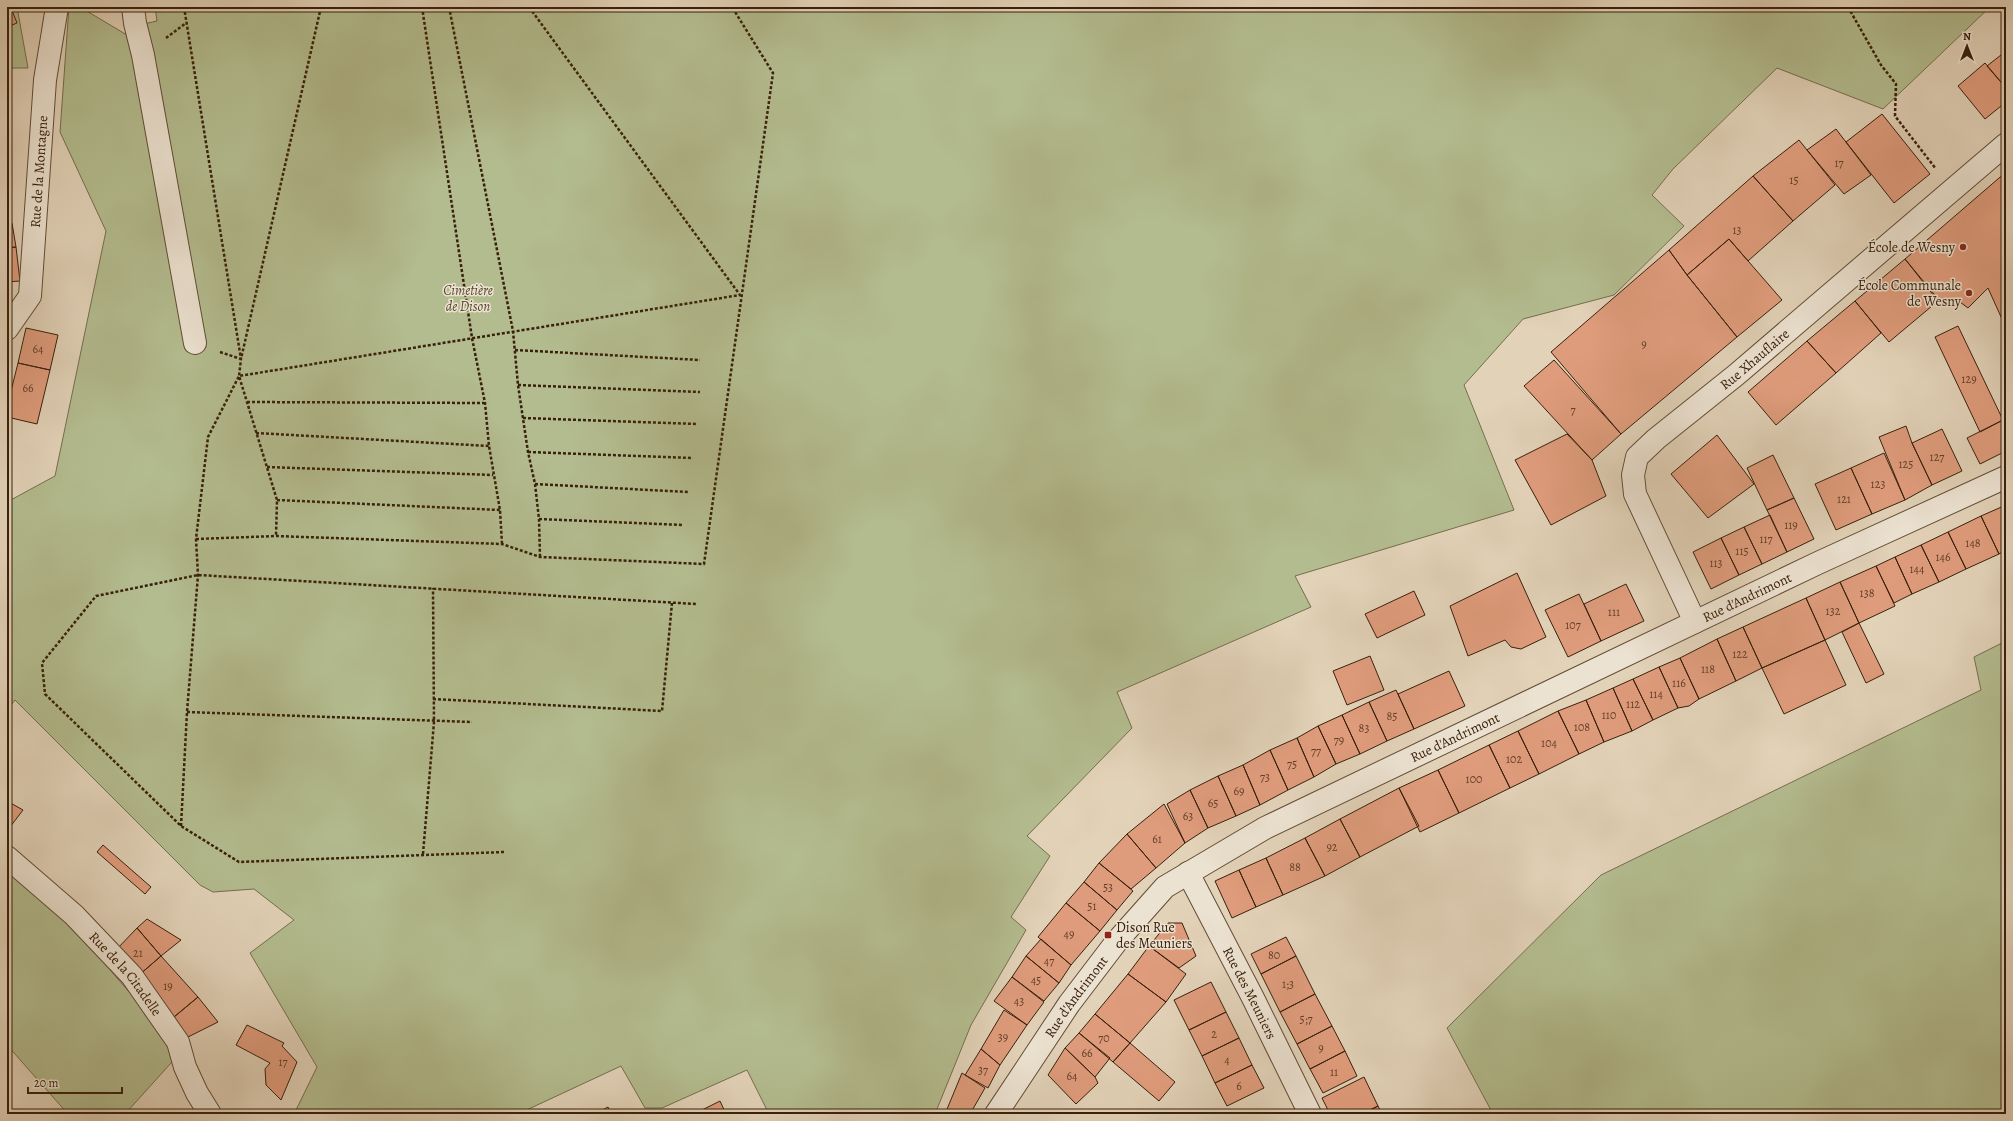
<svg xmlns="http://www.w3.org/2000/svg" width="2013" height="1121" font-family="Alegreya,serif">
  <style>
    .green { fill: #b3bc8f; stroke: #766e4d }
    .building { fill: #df9c7c; stroke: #38200b }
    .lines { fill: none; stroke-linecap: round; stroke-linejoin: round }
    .minor-casing { stroke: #624c36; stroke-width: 24 }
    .path { stroke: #38200b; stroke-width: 2.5; stroke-dasharray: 3 2; stroke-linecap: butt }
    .minor { stroke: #ece2d1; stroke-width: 22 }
    .poi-dot { fill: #8f2418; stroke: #ece2d1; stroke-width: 1.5 }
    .labels { text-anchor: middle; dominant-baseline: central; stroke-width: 3; stroke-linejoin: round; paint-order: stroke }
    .number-label { font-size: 12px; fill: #623f27 }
    .street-label { font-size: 14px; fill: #38200b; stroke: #ece2d1 }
    .poi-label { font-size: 14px; fill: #38200b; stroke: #ece2d1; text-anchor: end }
    .park-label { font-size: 14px; font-style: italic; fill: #57472c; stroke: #ece2d1 }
  </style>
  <rect width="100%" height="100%" fill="#e2d2b8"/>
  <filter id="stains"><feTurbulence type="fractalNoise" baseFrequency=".005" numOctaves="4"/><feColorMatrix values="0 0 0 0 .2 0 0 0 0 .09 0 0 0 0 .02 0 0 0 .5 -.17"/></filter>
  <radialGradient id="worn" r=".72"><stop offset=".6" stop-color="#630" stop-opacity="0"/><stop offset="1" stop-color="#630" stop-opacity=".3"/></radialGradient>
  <path class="green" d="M7 7H17L28 68H7Z
    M69 7H80L127 35 139 25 157 21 155 7H1990L1883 109 1777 68 1673 169 1652 195 1684 226 1614 295 1523 319 1464 385 1514 510 1295 576 1311 607 1117 692 1132 728 1027 836 1050 856 1011 917 1026 930 971 1025 935 1114H769L747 1070 662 1108H645L621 1066 518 1114H294L317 1067 250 953 294 920 254 889 213 892 200 885 15 700 7 710V502L55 476 106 231 60 132Z
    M2006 641V1114H1493L1447 1028 1601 875 1981 690 1974 657Z
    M7 869 67 920 181 1052 125 1114H68L7 1045Z"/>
  <path class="building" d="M11 8 17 23 7 27V9Z
    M2006 51V88L1987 66Z
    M1985 63 2006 88V102L1985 119 1958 86Z
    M7 111 11 137 7 139Z
    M1882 114 1930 174 1894 203 1846 142Z
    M1836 129 1871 175 1844 194 1807 150Z
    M1799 140 1835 185 1793 221 1753 176Z
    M2006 172V328L1988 288 1968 308 1956 299 1943 305 1905 259Z
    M1753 176 1793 221 1748 261 1729 239 1687 275 1669 250Z
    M12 223 16 247 7 248V224Z
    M1729 239 1782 300 1737 337 1687 275Z
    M16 247 20 281 7 282V248Z
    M1669 250 1687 275 1737 337 1621 434 1551 352Z
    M1905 259 1938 301 1889 342 1855 301Z
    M1855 301 1881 333 1836 373 1807 341Z
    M1958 326 2003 420 1980 432 1935 337Z
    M26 328 58 335 50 370 18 363Z
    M1807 341 1836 373 1776 425 1748 392Z
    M1554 360 1621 434 1592 460 1524 386Z
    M18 363 50 370 37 424 7 417V407Z
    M2003 420 2006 427V451L1980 464 1967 438Z
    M1906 426 1912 443 1932 485 1905 500 1879 437Z
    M1942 429 1962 471 1932 485 1912 443Z
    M1567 434 1592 460 1606 496 1551 525 1515 460Z
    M1717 435 1754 484 1708 518 1671 474Z
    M1884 453 1905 500 1872 514 1851 468Z
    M1773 455 1794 498 1767 510 1747 468Z
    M1851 468 1872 514 1836 530 1815 484Z
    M1794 498 1814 539 1787 552 1767 510Z
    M2006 505V550L1999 554 1981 516Z
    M1770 515 1787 552 1762 564 1744 527Z
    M1981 516 1999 554 1966 569 1948 532Z
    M1744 527 1762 564 1739 575 1721 538Z
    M1948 532 1966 569 1939 582 1921 545Z
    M1721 538 1739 575 1711 589 1693 552Z
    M1921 545 1939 582 1912 594 1895 557Z
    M1895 557 1912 594 1894 603 1876 566Z
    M1876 566 1895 606 1859 623 1840 582Z
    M1517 573 1546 637 1521 649 1511 647 1505 640 1468 656 1450 606Z
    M1840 582 1859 623 1825 640 1806 598Z
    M1626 584 1644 621 1601 641 1584 604Z
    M1414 591 1425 615 1377 638 1365 614Z
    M1579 594 1601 641 1568 657 1545 610Z
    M1806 598 1825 640 1762 668 1743 627Z
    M1859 623 1884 674 1866 683 1842 632Z
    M1743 627 1762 668 1736 681 1717 639Z
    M1717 639 1736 681 1699 699 1680 658Z
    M1825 640 1846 685 1784 714 1762 668Z
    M1370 656 1384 690 1347 705 1333 671Z
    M1680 658 1699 699 1689 706 1678 708 1659 667Z
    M1659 667 1678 708 1653 720 1633 679Z
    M1449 671 1465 706 1414 729 1398 694Z
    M1633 679 1653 720 1632 731 1613 688Z
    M1613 688 1632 731 1604 742 1586 700Z
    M1396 690 1414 729 1387 741 1369 702Z
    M1586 700 1604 742 1579 754 1558 711Z
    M1369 702 1387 741 1360 754 1342 715Z
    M1558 711 1579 754 1539 774 1518 731Z
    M1342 715 1360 754 1336 764 1318 726Z
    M1318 726 1336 764 1314 777 1297 738Z
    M1518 731 1539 774 1510 788 1489 745Z
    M1297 738 1314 777 1288 790 1270 750Z
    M1489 745 1510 788 1459 813 1438 770Z
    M1270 750 1288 790 1260 805 1243 765Z
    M1243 765 1260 805 1236 816 1218 776Z
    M1438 770 1459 813 1420 832 1399 788Z
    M1218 776 1236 816 1208 828 1190 790Z
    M1399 788 1419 826 1360 857 1340 819Z
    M1190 790 1208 828 1185 843 1167 804Z
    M7 801 23 810 7 831Z
    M1164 804 1185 843 1156 868 1127 834Z
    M1340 819 1360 857 1325 876 1305 838Z
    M1127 834 1156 868 1131 889 1099 863Z
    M1305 838 1325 876 1283 895 1266 858Z
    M103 845 151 887 145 894 97 852Z
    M1266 858 1283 895 1256 907 1239 870Z
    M1099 863 1133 891 1117 910 1084 882Z
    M1239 870 1256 907 1232 918 1215 881Z
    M1084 882 1117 910 1100 931 1066 903Z
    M1066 903 1100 931 1071 965 1038 937Z
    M147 919 181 940 161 956 137 928Z
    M1168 923H1182L1196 956 1179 968 1149 946Z
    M137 928 161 956 138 976 116 950Z
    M1286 937 1296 956 1261 974 1251 954Z
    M1041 939 1071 965 1059 983 1026 956Z
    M1149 946 1186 974 1166 1002 1128 974Z
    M161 956 198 997 174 1017 138 976Z
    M1026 956 1059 983 1044 1001 1012 977Z
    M1296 956 1315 994 1280 1012 1261 974Z
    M1128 974 1166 1002 1130 1043 1095 1014Z
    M1012 977 1044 1002 1027 1025 994 1001Z
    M1211 982 1226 1012 1189 1030 1174 1000Z
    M1315 994 1332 1026 1297 1044 1280 1012Z
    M198 997 218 1022 188 1037 174 1017Z
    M1004 1010 1027 1025 1000 1065 981 1049Z
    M1226 1012 1239 1038 1202 1056 1189 1030Z
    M1095 1014 1130 1043 1113 1062 1079 1033Z
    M247 1025 284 1043 282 1046 297 1062 281 1100 266 1085 265 1069 270 1063 236 1045Z
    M1332 1026 1345 1051 1310 1069 1297 1044Z
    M1079 1033 1110 1058 1095 1077 1065 1048Z
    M1239 1038 1252 1065 1215 1083 1202 1056Z
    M1130 1043 1175 1082 1159 1101 1113 1062Z
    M1065 1048 1095 1077 1098 1083 1076 1104 1048 1075Z
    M981 1049 1000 1065 988 1088 965 1075Z
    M1345 1051 1357 1076 1323 1093 1310 1069Z
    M1252 1065 1264 1088 1227 1106 1215 1083Z
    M962 1073 985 1088 970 1114H945Z
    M1364 1077 1378 1106 1362 1114H1330L1322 1098Z
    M720 1101 726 1114H694Z
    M1378 1106 1382 1114H1362Z
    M608 1107 612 1114H595Z"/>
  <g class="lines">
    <g class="minor-casing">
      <g id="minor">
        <path d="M133 7 135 23 143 55 195 343"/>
        <path id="s1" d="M7 329 30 296 45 80 57 7"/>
        <path id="s2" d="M1695 622 1635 494 1633 475 1637 457 1656 439 1736 375 2006 144"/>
        <path id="s3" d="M7 857 74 915 132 976 178 1042 185 1067 197 1093 210 1114"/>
        <path id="s4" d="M1188 873 1253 998 1310 1114"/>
        <path id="s5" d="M996 1114 1069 1004 1117 941 1165 887 1265 828 1818 563 2006 477"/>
      </g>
    </g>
    <path class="path" d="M184 7 241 359 239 376 277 500 276 536
      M422 7 472 338 485 403 489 446 500 510 502 544
      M449 7 513 331 518 385 528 452 535 484 539 519 540 557
      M1848 7 1881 65 1896 84 1895 116 1936 169
      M166 38 186 23
      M515 350 700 360
      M220 352 241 359 321 7
      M518 385 700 392
      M247 402 484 403
      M523 418 697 424
      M256 433 489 446
      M528 452 693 458
      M267 467 493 475
      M535 484 688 492
      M277 500 500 510
      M539 519 683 525
      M196 539 276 536 502 544 540 557 704 564 773 73 732 7
      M433 699 662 711 672 603
      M187 712 472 722
      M181 826 187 712 198 575 196 539 208 437 239 376 740 295 529 7
      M504 852 239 862 181 826 45 694 42 663 96 596 198 575 696 604
      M423 854 434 722 433 588"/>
    <use href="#minor" class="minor"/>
  </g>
  <g class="poi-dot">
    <circle cx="1963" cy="247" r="4"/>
    <circle cx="1969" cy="293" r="4"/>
    <rect x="1104" y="931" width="8" height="8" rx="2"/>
  </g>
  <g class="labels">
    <g class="number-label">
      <text x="1839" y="163">17</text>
      <text x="1794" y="180">15</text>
      <text x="1737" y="230">13</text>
      <text x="1644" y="344">9</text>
      <text x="38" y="349">64</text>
      <text x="1969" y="379">129</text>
      <text x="28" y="388">66</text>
      <text x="1573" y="410">7</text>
      <text x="1937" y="457">127</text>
      <text x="1906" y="464">125</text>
      <text x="1878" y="484">123</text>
      <text x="1844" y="499">121</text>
      <text x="1791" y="525">119</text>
      <text x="1766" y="539">117</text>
      <text x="1973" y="543">148</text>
      <text x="1742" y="551">115</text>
      <text x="1943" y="557">146</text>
      <text x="1716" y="563">113</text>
      <text x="1917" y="569">144</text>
      <text x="1867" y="593">138</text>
      <text x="1833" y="611">132</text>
      <text x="1614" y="612">111</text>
      <text x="1573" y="625">107</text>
      <text x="1740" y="654">122</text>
      <text x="1708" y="669">118</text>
      <text x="1679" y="683">116</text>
      <text x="1656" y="694">114</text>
      <text x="1633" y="704">112</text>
      <text x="1609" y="715">110</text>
      <text x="1392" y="716">85</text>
      <text x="1582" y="727">108</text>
      <text x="1364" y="728">83</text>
      <text x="1339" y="740">79</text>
      <text x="1549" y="743">104</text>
      <text x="1316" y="751">77</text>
      <text x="1514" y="759">102</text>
      <text x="1292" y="764">75</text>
      <text x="1265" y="777">73</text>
      <text x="1474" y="779">100</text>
      <text x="1239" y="791">69</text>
      <text x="1213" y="803">65</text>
      <text x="1188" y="816">63</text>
      <text x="1157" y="839">61</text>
      <text x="1332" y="847">92</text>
      <text x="1295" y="867">88</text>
      <text x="1108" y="887">53</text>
      <text x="1092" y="906">51</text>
      <text x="1069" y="934">49</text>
      <text x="138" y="953">21</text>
      <text x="1274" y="955">80</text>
      <text x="1049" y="961">47</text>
      <text x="1036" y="980">45</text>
      <text x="1288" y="984">1;3</text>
      <text x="168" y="986">19</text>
      <text x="1019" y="1001">43</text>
      <text x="1306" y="1019">5;7</text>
      <text x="1214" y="1034">2</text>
      <text x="1003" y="1037">39</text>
      <text x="1104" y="1038">70</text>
      <text x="1321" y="1048">9</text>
      <text x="1087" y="1053">66</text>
      <text x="1227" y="1060">4</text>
      <text x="283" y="1062">17</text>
      <text x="983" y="1070">37</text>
      <text x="1334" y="1072">11</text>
      <text x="1072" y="1076">64</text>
      <text x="1239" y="1086">6</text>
    </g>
    <g class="street-label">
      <text stroke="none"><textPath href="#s1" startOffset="165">Rue de la Montagne</textPath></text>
      <text stroke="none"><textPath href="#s2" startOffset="332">Rue Xhauflaire</textPath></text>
      <text stroke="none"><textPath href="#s5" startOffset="934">Rue d'Andrimont</textPath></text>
      <text stroke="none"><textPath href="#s5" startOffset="610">Rue d'Andrimont</textPath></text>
      <text stroke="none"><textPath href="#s3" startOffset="167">Rue de la Citadelle</textPath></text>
      <text stroke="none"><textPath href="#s4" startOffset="135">Rue des Meuniers</textPath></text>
      <text stroke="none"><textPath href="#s5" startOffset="142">Rue d'Andrimont</textPath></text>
    </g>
    <g class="poi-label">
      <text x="1955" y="247">École de Wesny</text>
      <text x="1961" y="285">École Communale<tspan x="1961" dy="16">de Wesny</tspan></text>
      <text x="1116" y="927" text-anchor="start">Dison Rue<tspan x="1116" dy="16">des Meuniers</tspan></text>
    </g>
    <g class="park-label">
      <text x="468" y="290">Cimetière<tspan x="468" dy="16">de Dison</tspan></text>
    </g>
  </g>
  <rect width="2013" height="1121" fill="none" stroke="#e2d2b8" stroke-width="24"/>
  <rect x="8" y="8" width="1997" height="1105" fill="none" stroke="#38200b" stroke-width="2"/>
  <rect x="12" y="12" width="1989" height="1097" fill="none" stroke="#38200b"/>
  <g transform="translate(1967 46)" stroke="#ece2d1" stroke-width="3" paint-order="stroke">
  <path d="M0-3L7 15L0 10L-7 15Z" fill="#38200b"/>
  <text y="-6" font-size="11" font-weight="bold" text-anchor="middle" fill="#38200b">N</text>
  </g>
  <path d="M28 1087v6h94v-6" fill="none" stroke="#38200b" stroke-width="2"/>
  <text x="34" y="1087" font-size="12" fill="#38200b" stroke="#ece2d1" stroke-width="3" paint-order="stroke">20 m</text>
  <rect width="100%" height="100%" filter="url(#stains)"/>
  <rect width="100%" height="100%" fill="url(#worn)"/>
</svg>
